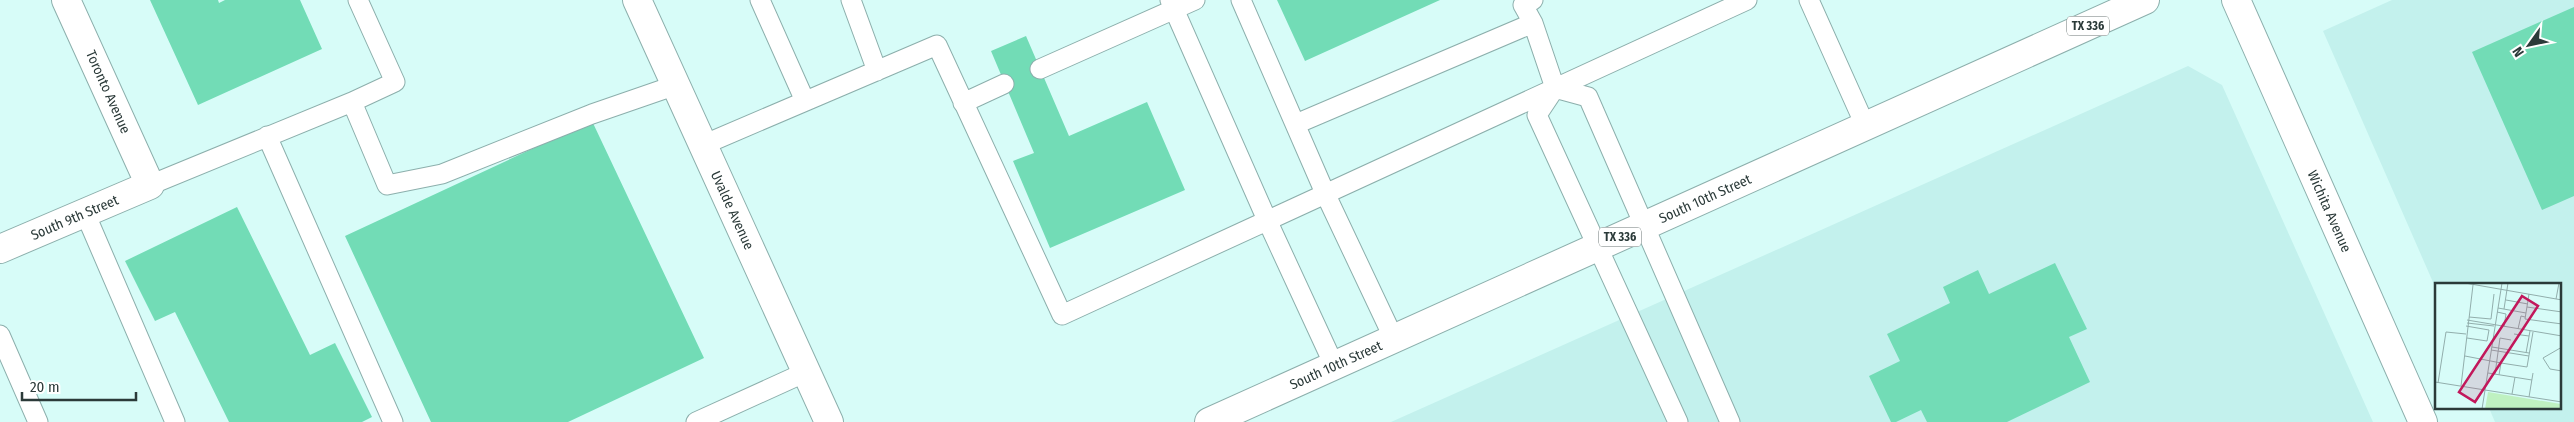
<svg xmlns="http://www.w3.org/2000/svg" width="2574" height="422" font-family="'Fira Sans Condensed',sans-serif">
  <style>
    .built { fill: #c3f1ed }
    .building { fill: #72dcb6 }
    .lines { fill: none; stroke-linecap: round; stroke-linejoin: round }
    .lane-casing { stroke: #8cafac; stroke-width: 21 }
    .street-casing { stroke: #8cafac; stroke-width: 30 }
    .secondary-casing { stroke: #8cafac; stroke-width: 30 }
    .primary-casing { stroke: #8cafac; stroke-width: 30 }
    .lane { stroke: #fff; stroke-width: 19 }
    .street { stroke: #fff; stroke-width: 28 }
    .secondary { stroke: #fff; stroke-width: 28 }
    .primary { stroke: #fff; stroke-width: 28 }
    .labels { text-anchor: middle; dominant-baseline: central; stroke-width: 5; stroke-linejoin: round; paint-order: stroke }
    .shield { fill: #fff; stroke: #6b7574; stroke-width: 1 }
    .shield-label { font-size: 12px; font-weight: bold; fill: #2b3a39 }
    .street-label { font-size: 14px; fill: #2b3a39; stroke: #fff }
    .inset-road { fill: none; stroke: #92aeac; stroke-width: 1 }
    .view { fill: #c2185b; fill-opacity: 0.15; stroke: #c2185b; stroke-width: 2.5 }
    .inset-edge { fill: none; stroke: #2b3a39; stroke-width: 2.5 }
  </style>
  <rect width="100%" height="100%" fill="#d7fcf8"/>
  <path class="built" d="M2392 0H2574V422H2495L2489 408H2560V284H2436V289L2323 31Z
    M2188 66 2222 85 2373 422H1391Z"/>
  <path class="building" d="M150 0H218L219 3 225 0H300L322 49 198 105Z
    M1277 0H1440L1305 61Z
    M2574 7V196L2542 210 2472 52Z
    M1026 36 1069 136 1147 102 1185 190 1050 248 1013 161 1034 153 991 51Z
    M592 121 704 358 568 422H431L345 236Z
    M237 207 310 355 335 343 372 417 362 422H229L175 312 155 321 125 261Z
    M2055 263 2087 329 2069 337 2090 382 2007 422H1927L1921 410 1896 422H1891L1869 376 1900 361 1887 334 1950 303 1943 287 1978 270 1989 294Z"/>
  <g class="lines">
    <g class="lane-casing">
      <path id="lane" d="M760 0 805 101
        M851 0 877 71
        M1170 0 1267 220 1334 365
        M1241 0 1325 193 1394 339
        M1533 0 1523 5 1533 23 1555 88
        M1809 0 1865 125
        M1040 69 1195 0
        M1555 88 1588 97 1730 422
        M1555 88 1537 115 1678 422
        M352 102 387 185 442 174 592 114 676 85
        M963 103 1004 84
        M1296 124 1533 23
        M267 136 393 422
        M703 145 937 45 1062 315 1747 0
        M150 185 352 102 395 82 358 0
        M85 213 175 422
        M0 335 38 422
        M696 422 806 372"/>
    </g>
    <g class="street-casing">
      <g id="street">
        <path id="s1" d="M637 0 829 422"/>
        <path id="s2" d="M0 249 150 185 66 0"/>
      </g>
    </g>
    <g class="secondary-casing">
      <g id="secondary">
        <path id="s3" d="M2236 0 2423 422"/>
      </g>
    </g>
    <g class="primary-casing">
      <g id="primary">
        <path id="s4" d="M1209 422 2145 0"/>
      </g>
    </g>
    <use href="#lane" class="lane"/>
    <use href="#street" class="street"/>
    <use href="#secondary" class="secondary"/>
    <use href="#primary" class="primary"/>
  </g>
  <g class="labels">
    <g class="shield">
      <rect x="2067" y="16.5" width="42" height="19" rx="4"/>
      <rect x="1599" y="227.5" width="42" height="19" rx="4"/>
    </g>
    <g class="shield-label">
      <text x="2088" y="26">TX 336</text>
      <text x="1620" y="237">TX 336</text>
    </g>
    <g class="street-label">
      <text transform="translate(108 92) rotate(66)">Toronto Avenue</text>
      <text stroke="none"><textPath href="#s4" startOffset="544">South 10th Street</textPath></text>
      <text stroke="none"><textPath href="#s1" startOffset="231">Uvalde Avenue</textPath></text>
      <text stroke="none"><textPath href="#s3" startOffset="231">Wichita Avenue</textPath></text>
      <text stroke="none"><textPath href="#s2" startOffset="81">South 9th Street</textPath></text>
      <text stroke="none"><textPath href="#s4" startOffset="139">South 10th Street</textPath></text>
    </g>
  </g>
  <g transform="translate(2435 283)">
    <rect width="126" height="126" fill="#d7fcf8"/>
    <path d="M53 109 126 121V126H50Z" fill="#bff1c1"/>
    <path class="inset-road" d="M30 0 127 17M94 11 90 36 127 41M121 16 124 0M71 17 93 21M92 24 127 29M63 25 91 30M69 26 73 0M62 29 71 31 69 44M34 34 56 36 59 11M32 37 127 53M32 40 59 43M31 43 54 47 52 58 32 55M83 46 86 33 90 34M79 51 94 53M57 64 94 70M127 64 108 75 115 86 127 88M56 67 94 73M91 70 95 48M30 73 66 80 64 92M66 80 92 84 98 49M53 90 97 97M60 91 65 55 76 57M0 99 50 107M3 100 11 49 31 51M26 103 38 2M50 107 127 119M77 111 80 94M94 114 98 90M47 126 67 0"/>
    <path class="view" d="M87 13 103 23 40 119 24 109Z"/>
    <rect width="126" height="126" class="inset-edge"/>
  </g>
  <g transform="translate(2529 45) rotate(237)" stroke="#ffffff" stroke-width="4" paint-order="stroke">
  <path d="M0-4L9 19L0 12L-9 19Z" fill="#2b3a39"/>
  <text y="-8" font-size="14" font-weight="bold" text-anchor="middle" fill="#2b3a39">N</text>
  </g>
  <path d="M22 392v8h114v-8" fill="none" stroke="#2b3a39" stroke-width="2.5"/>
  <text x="30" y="392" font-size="15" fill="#2b3a39" stroke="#ffffff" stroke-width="4" paint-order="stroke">20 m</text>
</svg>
